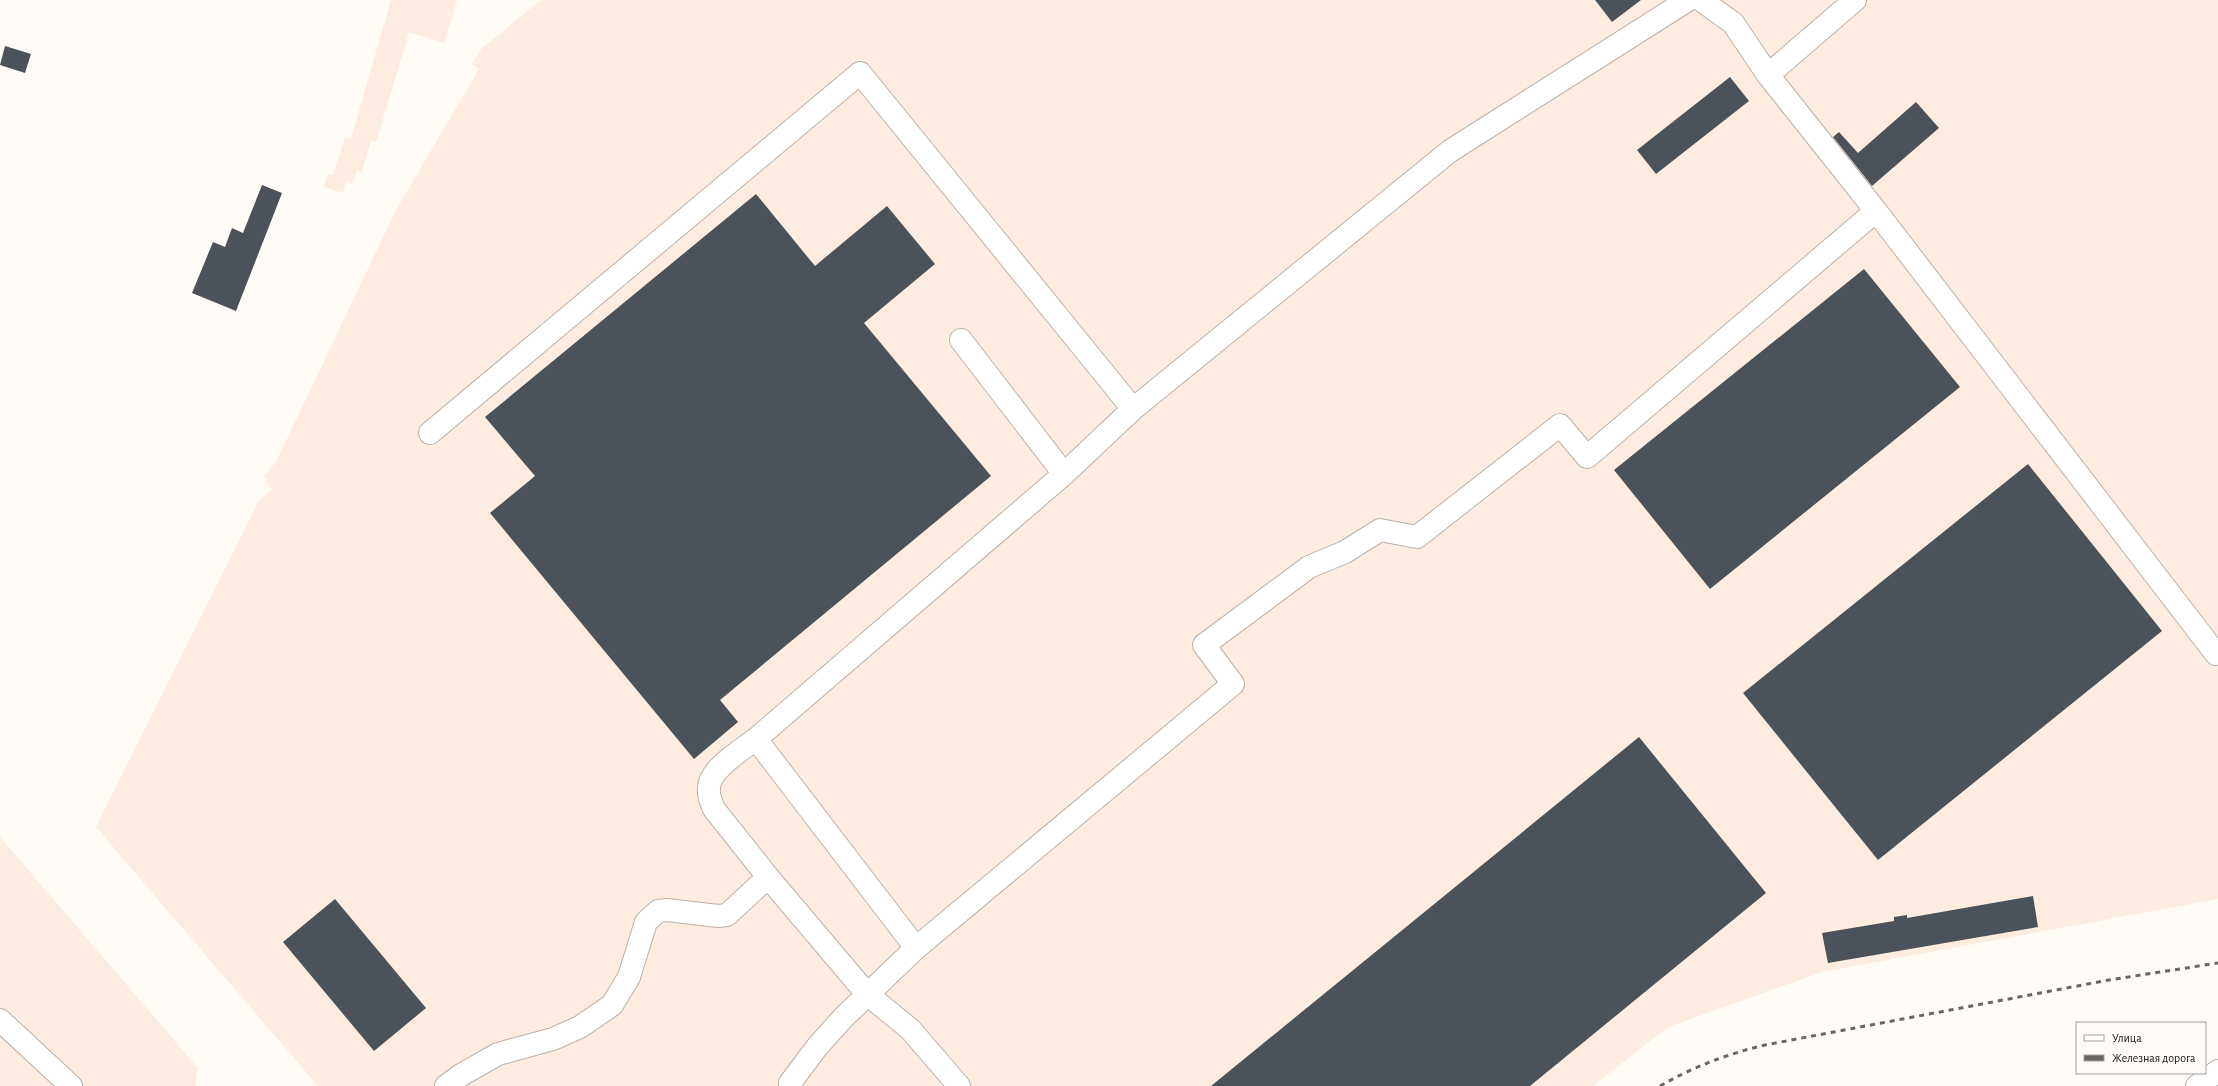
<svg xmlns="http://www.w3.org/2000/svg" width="2218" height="1086" font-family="'Alegreya Sans',sans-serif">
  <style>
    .built { fill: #feece0 }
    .building { fill: #4b525a }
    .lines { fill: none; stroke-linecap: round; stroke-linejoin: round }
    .minor-casing { stroke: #bbb0a9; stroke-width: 24 }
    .minor { stroke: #fff; stroke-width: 22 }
    .rail { stroke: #6a6663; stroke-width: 3; stroke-dasharray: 5 5; stroke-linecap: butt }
  </style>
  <rect width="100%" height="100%" fill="#fffbf7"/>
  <path class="built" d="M391 0H457L444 43 409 32 376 142 371 140 362 172 357 170 353 183 346 181 343 193 324 187 328 174 333 175 345 137 351 139Z
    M541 0H2218V899L1822 972 1668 1027 1593 1086H318L96 827 260 499 272 490 264 476 276 462 396 210 479 69 472 64 482 48Z
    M0 837 198 1068 195 1086H0Z"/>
  <path class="building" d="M1595 0H1641L1612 22Z
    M5 46 31 54 25 73 0 65Z
    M1730 77 1749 101 1656 174 1637 150Z
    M1916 102 1939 128 1872 186 1833 137 1839 132 1858 153Z
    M262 185 282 193 236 311 192 293 213 242 225 247 232 228 243 233Z
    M756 194 815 266 887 206 935 264 864 323 991 476 720 700 738 722 694 759 490 513 535 476 485 417Z
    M1864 269 1960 387 1710 589 1614 470Z
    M2028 464 2162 631 1878 860 1743 693Z
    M1639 737 1766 893 1530 1086H1211Z
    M2033 896 2038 927 1828 963 1822 933 1894 921V917L1907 915V918Z
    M335 899 426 1008 374 1051 283 942Z"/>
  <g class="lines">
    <g class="minor-casing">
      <path id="minor" d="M1688 0 1450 151 1133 409 1064 474 756 739 916 948 1233 684 1204 645 1309 567 1345 552 1380 530 1417 537 1560 425 1587 457 1876 211 1768 75 1855 0
        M1701 0 1733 23 1768 75
        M1876 211 2216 654
        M961 340 1064 474
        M430 433 860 73 1133 409
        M756 739C742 750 709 769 709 788 708 795 711 802 714 809L768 877
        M0 1020 71 1086
        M446 1086 461 1075 498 1054 553 1039 580 1027 612 1005 629 977 646 922 658 911 667 910 718 916 727 915 768 877 867 994 910 1029 959 1086
        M790 1086V1083L817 1047 843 1018 916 948
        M2197 1086 2218 1071"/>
    </g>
    <use href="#minor" class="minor"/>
    <path class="rail" d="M1660 1086C1693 1067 1727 1054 1765 1045L2109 980 2218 963"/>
  </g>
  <rect x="2076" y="1022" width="130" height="52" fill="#fffbf7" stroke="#a3a09c"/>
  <rect x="2084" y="1035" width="20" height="6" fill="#ffffff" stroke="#a3a09c"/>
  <text x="2112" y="1042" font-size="12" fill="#1a1714">Улица</text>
  <rect x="2084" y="1055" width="20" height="6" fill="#6a6663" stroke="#a3a09c"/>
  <text x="2112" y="1062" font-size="12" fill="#1a1714">Железная дорога</text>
</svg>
